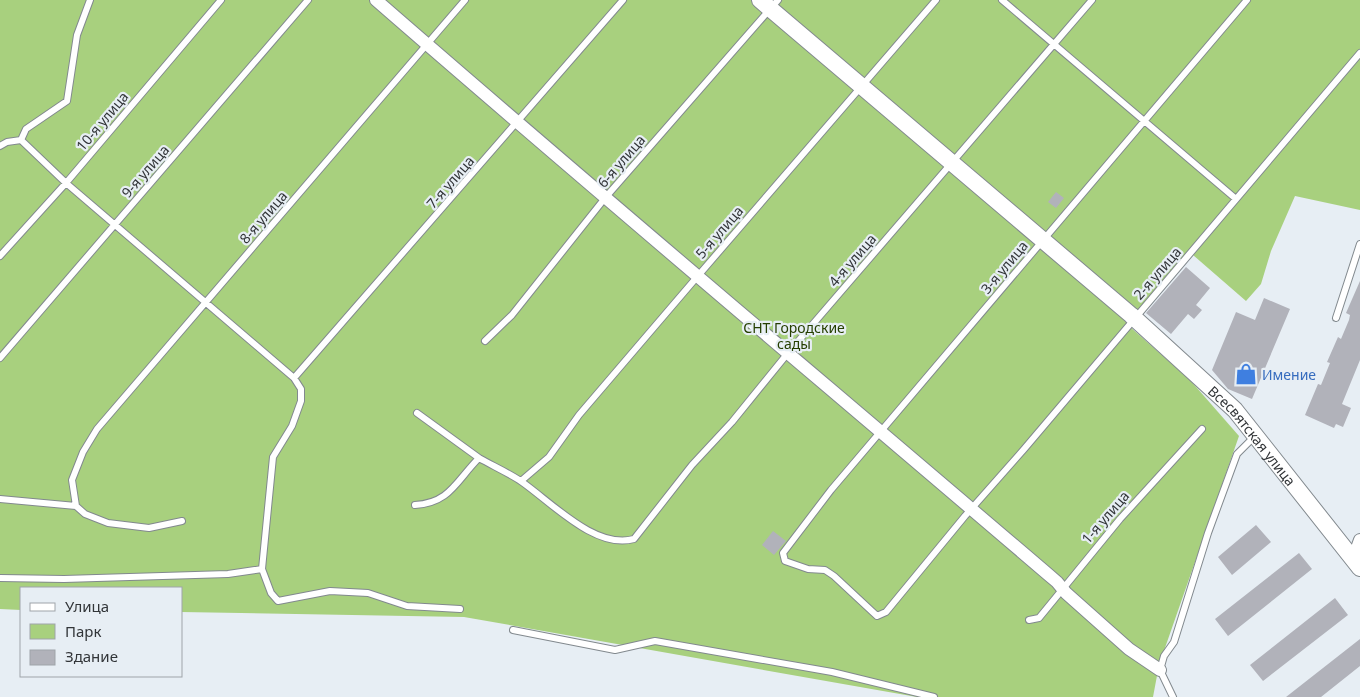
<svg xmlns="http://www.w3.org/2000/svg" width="1360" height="697" font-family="'Noto Sans',sans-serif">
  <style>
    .green { fill: #a8d07e }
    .building { fill: #b1b2ba }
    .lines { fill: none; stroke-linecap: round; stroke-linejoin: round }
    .service-casing { stroke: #82898e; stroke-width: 8 }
    .minor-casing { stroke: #82898e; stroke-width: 14 }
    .tertiary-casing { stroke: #82898e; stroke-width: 18 }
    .service { stroke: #fff; stroke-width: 6 }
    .minor { stroke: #fff; stroke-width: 12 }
    .tertiary { stroke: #fff; stroke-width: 16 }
    .labels { text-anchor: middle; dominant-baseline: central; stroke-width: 4.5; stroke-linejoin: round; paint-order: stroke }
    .street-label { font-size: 14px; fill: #323538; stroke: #e7eef4 }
    .park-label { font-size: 14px; fill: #263f00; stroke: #e7eef4 }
    .shop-label { font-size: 14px; fill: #366cbe; stroke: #e7eef4; text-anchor: start }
  </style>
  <rect width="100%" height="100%" fill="#e7eef4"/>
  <path class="green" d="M0 0H1360V210L1295 196 1271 251 1261 284 1246 301 1193 255 1129 326 1190 380 1239 436 1159 665 1153 697H917L464 617 181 612V588H21V610L0 609Z"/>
  <path class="building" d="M1056 192 1064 198 1056 208 1048 202Z
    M1186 267 1210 288 1196 305 1202 310 1194 319 1188 314 1171 334 1146 313Z
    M1360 281V360L1342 404 1351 408 1343 427 1336 424 1334 428 1305 415 1318 384 1321 385 1330 363 1327 362 1338 337 1341 339 1349 320 1350 315 1346 313Z
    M1264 298 1290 309 1252 399 1228 389 1212 370 1236 312 1255 320Z
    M1256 525 1271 542 1232 575 1218 557Z
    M773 531 786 541 774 555 762 545Z
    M1299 553 1312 569 1228 636 1215 619Z
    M1335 598 1348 615 1263 681 1250 665Z
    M1360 639V666L1321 697H1286Z"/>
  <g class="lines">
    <g class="service-casing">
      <path id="service" d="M1002 0 1236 199
        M1247 0 831 490 783 553 785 561 808 569 825 570 834 576 877 616 886 612 965 516 1025 448 1360 53
        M21 140 26 129 67 101 77 35 90 0
        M0 146 7 142 21 140 66 183 294 378 301 389V401L292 426 273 457 262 569
        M0 256 66 183 221 0
        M1336 318 1360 244
        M485 341 512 315 605 198 778 0
        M0 358 308 0
        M294 378 623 0
        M417 413 479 458
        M521 481 549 457 579 415 697 277 936 0
        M0 499 76 506
        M415 505C450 503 456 481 479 458 493 466 509 473 522 482 552 503 596 550 634 539L692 465 732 422 788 353 1092 0
        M182 521 149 528 108 523 85 514 76 506 72 480 83 452 97 429 465 0
        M0 578 64 579 228 574 262 569 271 593 278 601 330 591 368 593 407 606 460 609
        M1029 620 1039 618 1120 519 1202 429
        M513 630 615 650 655 641 832 672 934 697
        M1173 697 1160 670 1164 656 1174 642 1208 533 1237 454 1255 436"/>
    </g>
    <g class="minor-casing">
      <path id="minor" d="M376 0C601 196 830 388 1057 582L1066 593 1129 649 1160 670
        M1353 559 1360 540"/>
    </g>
    <g class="tertiary-casing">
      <g id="tertiary">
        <path id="s1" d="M760 0 1131 315 1235 410 1360 568"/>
      </g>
    </g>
    <use href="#service" class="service"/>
    <use href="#minor" class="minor"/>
    <use href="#tertiary" class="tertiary"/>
  </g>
  <defs>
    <g id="shop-bare" transform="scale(1.725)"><path d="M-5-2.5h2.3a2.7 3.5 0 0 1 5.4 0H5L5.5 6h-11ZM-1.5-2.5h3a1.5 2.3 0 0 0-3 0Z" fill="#3f7fe0" stroke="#e7eef4" stroke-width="2.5" paint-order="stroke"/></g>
  </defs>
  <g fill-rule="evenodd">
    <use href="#shop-bare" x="1246" y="374"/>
  </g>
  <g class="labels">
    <g class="street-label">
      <text transform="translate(102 121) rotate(-50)">10-я улица</text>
      <text transform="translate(621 161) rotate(-49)">6-я улица</text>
      <text transform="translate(145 171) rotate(-49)">9-я улица</text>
      <text transform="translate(450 182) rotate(-49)">7-я улица</text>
      <text transform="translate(263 217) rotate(-49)">8-я улица</text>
      <text transform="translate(719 232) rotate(-49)">5-я улица</text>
      <text transform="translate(852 260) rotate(-49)">4-я улица</text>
      <text transform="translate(1004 267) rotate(-50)">3-я улица</text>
      <text transform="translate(1157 273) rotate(-49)">2-я улица</text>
      <text stroke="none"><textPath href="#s1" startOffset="658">Всесвятская улица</textPath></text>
      <text transform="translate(1105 517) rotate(-49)">1-я улица</text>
    </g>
    <g class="park-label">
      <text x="794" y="327">СНТ Городские<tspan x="794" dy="16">сады</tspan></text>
    </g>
    <g class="shop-label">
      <text x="1262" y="374">Имение</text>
    </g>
  </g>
  <rect x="20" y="587" width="162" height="90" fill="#e7eef4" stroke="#9fa4a9"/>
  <rect x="30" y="603" width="25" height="8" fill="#ffffff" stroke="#9fa4a9"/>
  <text x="65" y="612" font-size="15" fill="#323538">Улица</text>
  <rect x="30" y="624" width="25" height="15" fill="#a8d07e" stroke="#9fa4a9"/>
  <text x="65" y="637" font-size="15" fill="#323538">Парк</text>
  <rect x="30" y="650" width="25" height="15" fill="#b1b2ba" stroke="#9fa4a9"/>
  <text x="65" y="662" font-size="15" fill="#323538">Здание</text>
</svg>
